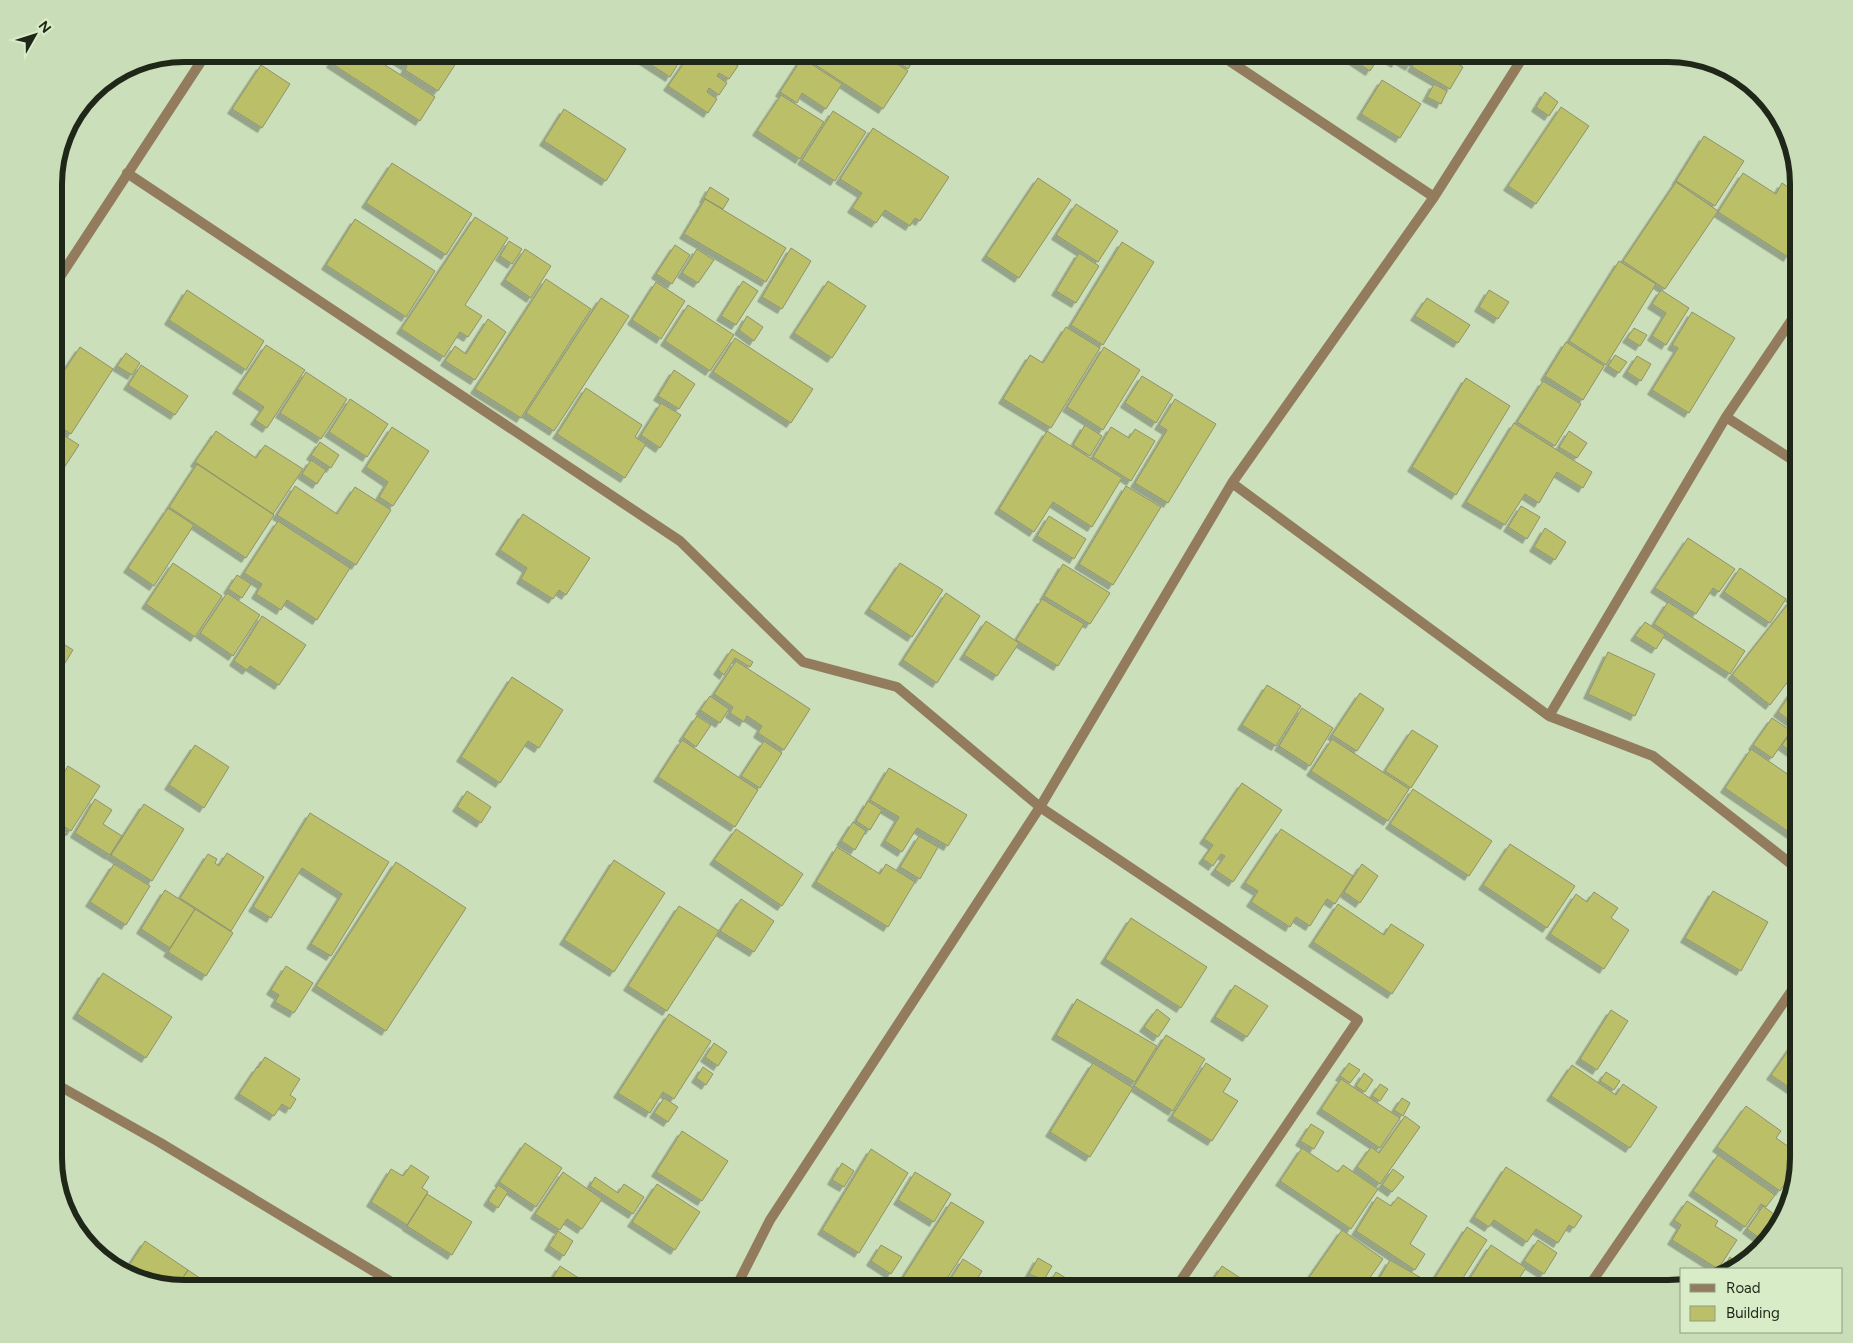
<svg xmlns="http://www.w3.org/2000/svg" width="1853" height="1343" font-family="Figtree,sans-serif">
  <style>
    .building { fill: #bbbf67; stroke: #90926c; filter: url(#shadow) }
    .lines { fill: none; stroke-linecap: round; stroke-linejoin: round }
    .street { stroke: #937b5e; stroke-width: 10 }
    .rim { fill: none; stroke: #1f2719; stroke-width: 6 }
  </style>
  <defs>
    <filter id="shadow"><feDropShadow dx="-4.5" dy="4.5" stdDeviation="0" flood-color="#0004"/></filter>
  </defs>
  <rect width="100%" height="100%" fill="#cbdfba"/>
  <path class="building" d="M337 54H368L435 97 420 121 331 63Z
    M388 54H462L438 91 405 70 407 66Z
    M637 54H684L670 77 636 55Z
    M690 54H747L741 62 731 55 728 60 738 66 729 79 719 73 717 76 727 83 719 95 709 88 707 92 717 99 708 113 668 86Z
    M808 54H882L908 71 883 109 805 58Z
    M885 54H917L908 69Z
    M1344 54H1381L1370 71Z
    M1385 54H1417L1410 66 1398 59 1396 63 1384 56Z
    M1419 54H1440L1463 67 1450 89 1412 67Z
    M802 58 842 84 826 109 802 93 797 103 780 92Z
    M261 65 290 84 262 128 232 109Z
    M1382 80 1421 104 1400 138 1361 114Z
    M1434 84 1447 91 1441 104 1427 97Z
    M1545 92 1558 102 1549 116 1536 107Z
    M781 95 824 122 800 159 757 131Z
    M1561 107 1589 126 1536 204 1508 186Z
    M564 109 626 149 606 181 544 141Z
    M833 111 866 132 835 181 802 160Z
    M873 128 949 177 920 221 915 218 910 226 885 210 876 223 852 208 862 193 840 179Z
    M1704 136 1744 161 1715 206 1676 181Z
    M392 163 472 214 446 255 366 203Z
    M1743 173 1776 194 1782 183 1799 194V239L1788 257 1718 212Z
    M1038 178 1071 200 1019 278 986 256Z
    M1676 182 1718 211 1665 289 1623 261Z
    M710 187 729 199 723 209 704 198Z
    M705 199 786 248 766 282 684 234Z
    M1076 204 1118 231 1098 262 1056 235Z
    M475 217 508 238 465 305 482 316 468 337 460 332 444 357 401 329Z
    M355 219 435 271 406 317 326 265Z
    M509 241 522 249 512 264 500 256Z
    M1122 242 1154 262 1103 345 1071 325Z
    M675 245 690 255 672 284 656 274Z
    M791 248 811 261 782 309 762 297Z
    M525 249 551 266 531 298 505 280Z
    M697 249 714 260 698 283 682 273Z
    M1079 253 1099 266 1076 303 1056 291Z
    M1619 261 1656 284 1606 365 1569 341Z
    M546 279 591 309 521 418 475 389Z
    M743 281 758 291 736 325 721 316Z
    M828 281 866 306 832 358 794 333Z
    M656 282 685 301 661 339 632 320Z
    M187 290 264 341 246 370 169 320Z
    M1489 290 1509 302 1498 319 1479 307Z
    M1661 290 1689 308 1666 345 1652 336 1666 313 1652 304Z
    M601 298 629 316 554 431 526 413Z
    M1427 298 1470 325 1458 343 1415 316Z
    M688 305 734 335 710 371 665 341Z
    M1692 312 1735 338 1689 413 1652 390 1678 348 1672 345Z
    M747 316 763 327 754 341 739 330Z
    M488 319 506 332 475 380 445 361 455 346 466 354Z
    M1066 327 1100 348 1051 428 1003 399 1030 355 1043 363Z
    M1634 328 1647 335 1640 346 1627 338Z
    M735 338 813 389 791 423 713 372Z
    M1566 342 1604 366 1583 400 1545 376Z
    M266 345 305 370 267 428 255 420 264 407 237 389Z
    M80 347 113 369 71 434 54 423V386Z
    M1104 347 1140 370 1103 430 1067 407Z
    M126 353 140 363 132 375 117 366Z
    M1615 355 1627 362 1619 373 1608 366Z
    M1637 356 1651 364 1641 381 1627 372Z
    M141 365 188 396 175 415 128 385Z
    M674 370 695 384 679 409 658 396Z
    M306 372 347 399 321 439 280 413Z
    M1142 376 1173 395 1156 423 1125 403Z
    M1466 378 1510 406 1456 495 1412 467Z
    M1543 381 1581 404 1555 446 1517 422Z
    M586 388 642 425 635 437 646 444 625 478 557 434Z
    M350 399 388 424 367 457 329 432Z
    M1175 399 1216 424 1168 503 1135 483 1167 430 1159 425Z
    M661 403 681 415 660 448 641 435Z
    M1514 423 1592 472 1583 488 1557 472 1539 503 1525 494 1505 525 1466 502Z
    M1085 425 1102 436 1090 456 1073 445Z
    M392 427 429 451 393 506 379 497 388 482 366 467Z
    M1111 427 1129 438 1135 429 1155 441 1131 481 1093 457Z
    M54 429 79 445 54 483Z
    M216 431 256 458 265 445 303 469 273 514 195 462Z
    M1047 431 1122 478 1092 527 1053 502 1034 532 999 509Z
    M1569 431 1587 443 1577 458 1559 447Z
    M320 442 339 455 331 468 311 455Z
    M311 460 326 470 317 484 302 474Z
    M197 464 274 515 246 558 169 507Z
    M295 486 337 514 355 487 391 510 356 565 277 515Z
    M1126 486 1161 507 1113 585 1079 564Z
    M1521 506 1540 517 1527 539 1508 527Z
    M168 508 194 525 154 586 128 568Z
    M523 514 590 558 566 595 559 590 553 599 521 579 527 568 500 550Z
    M1049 516 1086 539 1074 559 1037 536Z
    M278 521 350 568 317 620 287 600 281 610 256 594 262 584 244 573Z
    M1545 528 1566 542 1555 560 1534 547Z
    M1688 538 1735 569 1719 592 1713 588 1696 614 1655 588Z
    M173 563 222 596 195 637 146 604Z
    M900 563 943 590 912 637 869 609Z
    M1063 564 1110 593 1090 624 1044 596Z
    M1740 568 1786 599 1770 623 1724 592Z
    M237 575 251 584 242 598 228 589Z
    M1799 584V603L1790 597Z
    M227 593 260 615 233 656 200 633Z
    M946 593 980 616 937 683 903 660Z
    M1042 599 1084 624 1058 666 1016 640Z
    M1791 600 1799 607V667L1770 705 1732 675Z
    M1668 602 1745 651 1730 674 1654 624Z
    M262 616 306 645 279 685 250 666 247 670 234 661Z
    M986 621 1019 643 997 676 964 655Z
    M1645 622 1665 635 1656 649 1635 636Z
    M54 638 73 650 54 681Z
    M732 649 753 662 750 667 735 658 724 675 718 670Z
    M1608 652 1655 674 1635 716 1588 694Z
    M736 661 810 709 784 750 758 733 762 726 747 716 744 722 730 713 733 707 714 694Z
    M512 677 563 710 539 748 528 741 500 783 461 757Z
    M1799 681V757L1782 745 1796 725 1778 712Z
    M1267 685 1301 706 1276 746 1242 725Z
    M1360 693 1384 709 1357 751 1332 735Z
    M710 696 729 709 720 723 700 710Z
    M1302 708 1333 728 1310 766 1279 746Z
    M697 716 711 725 696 747 683 737Z
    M1772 718 1791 731 1772 758 1753 745Z
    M1412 730 1438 746 1411 788 1385 771Z
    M1332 739 1409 789 1388 821 1311 771Z
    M682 740 758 790 735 827 658 777Z
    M764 741 782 753 760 788 741 776Z
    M195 745 229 767 204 808 169 785Z
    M1751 749 1799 782V839L1725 788Z
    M54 756 65 763 54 781Z
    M68 766 100 786 71 831 54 820V789Z
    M889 768 967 815 948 846 917 828 902 852 885 841 899 817 870 800Z
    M1242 783 1282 810 1233 882 1215 870 1225 856 1221 854 1213 866 1203 859 1213 845 1204 839Z
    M1413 789 1492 841 1469 876 1390 824Z
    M467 791 491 807 481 823 457 807Z
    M95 799 112 810 103 824 122 836 110 855 75 833Z
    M868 801 882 810 870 830 856 821Z
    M144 804 184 829 152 881 111 855Z
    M310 813 389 862 331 956 311 944 342 894 302 868 271 918 253 907Z
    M853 822 866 831 855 850 841 841Z
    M54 823 67 832 54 853Z
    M736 829 803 874 782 906 714 860Z
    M1281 829 1353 876 1335 904 1327 899 1310 926 1296 917 1290 927 1251 902 1258 891 1245 883Z
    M919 836 938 847 920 879 900 867Z
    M1510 844 1575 886 1547 928 1483 885Z
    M837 847 880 874 886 864 915 882 888 927 816 882Z
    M227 853 264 877 231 931 180 898 208 854 217 859 215 863 219 866Z
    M614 860 665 893 614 972 564 940Z
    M396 862 466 908 386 1031 316 986Z
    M114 864 150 886 126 925 90 902Z
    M1362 864 1378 876 1360 903 1344 892Z
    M165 890 195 909 170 948 141 929Z
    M1713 891 1768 922 1741 971 1685 938Z
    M1594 892 1618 908 1611 918 1629 930 1604 969 1550 934 1576 894 1587 902Z
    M741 899 774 921 754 952 720 931Z
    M1338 904 1384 935 1391 924 1424 945 1392 994 1313 942Z
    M679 906 719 931 667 1011 628 986Z
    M195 909 233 933 206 976 168 952Z
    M1131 918 1207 967 1181 1008 1105 959Z
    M286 966 313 983 294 1013 275 1002 279 995 271 990Z
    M103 973 172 1017 146 1058 77 1014Z
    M1235 985 1268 1006 1247 1037 1215 1017Z
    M1077 999 1157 1046 1135 1082 1056 1035Z
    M1157 1009 1170 1019 1158 1037 1144 1027Z
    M1611 1010 1628 1021 1597 1070 1580 1059Z
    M669 1014 711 1041 674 1099 663 1092 650 1113 618 1093Z
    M1166 1035 1205 1059 1173 1111 1134 1086Z
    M1799 1035V1094L1771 1075Z
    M714 1043 727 1052 718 1066 705 1057Z
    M265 1057 300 1079 290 1095 296 1099 290 1109 282 1104 274 1116 239 1094 257 1067 258 1068Z
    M1093 1063 1133 1088 1090 1157 1050 1132Z
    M1206 1063 1231 1079 1223 1092 1238 1101 1212 1141 1172 1116Z
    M1349 1063 1360 1070 1350 1083 1340 1076Z
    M1572 1065 1616 1095 1623 1084 1657 1107 1630 1148 1551 1096Z
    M703 1067 713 1074 706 1085 696 1078Z
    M1606 1072 1620 1081 1614 1090 1600 1081Z
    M1364 1073 1373 1080 1365 1092 1356 1086Z
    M1341 1079 1400 1118 1380 1148 1321 1109Z
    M1380 1084 1388 1089 1380 1101 1372 1096Z
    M664 1098 678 1107 668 1122 654 1113Z
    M1402 1098 1410 1103 1403 1116 1394 1110Z
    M1746 1106 1781 1131 1776 1138 1799 1154 1798 1165 1780 1191 1717 1147Z
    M1405 1116 1420 1127 1380 1184 1357 1167 1371 1147 1379 1153Z
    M1311 1124 1324 1132 1314 1149 1300 1141Z
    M682 1131 728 1161 702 1201 656 1172Z
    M525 1143 562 1168 536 1207 499 1182Z
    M1302 1148 1338 1172 1343 1165 1378 1189 1351 1229 1280 1181Z
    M871 1149 908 1173 859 1253 822 1230Z
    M1718 1155 1775 1195 1766 1207 1761 1204 1745 1227 1693 1191Z
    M842 1163 854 1171 844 1187 832 1180Z
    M411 1165 429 1177 422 1188 428 1192 407 1225 371 1202 391 1169 403 1176Z
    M1506 1167 1582 1216 1574 1228 1569 1225 1558 1243 1536 1229 1527 1242 1494 1220 1489 1227 1474 1217Z
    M1393 1169 1404 1177 1392 1192 1382 1185Z
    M563 1172 602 1199 582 1229 567 1219 560 1230 535 1214Z
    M915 1172 951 1194 934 1222 898 1200Z
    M595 1177 618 1193 624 1184 644 1197 633 1214 590 1186Z
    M657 1184 700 1212 675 1250 632 1222Z
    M498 1185 508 1192 498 1208 488 1201Z
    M427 1194 472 1222 452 1255 407 1226Z
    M1377 1197 1391 1206 1398 1197 1427 1216 1410 1244 1425 1254 1415 1270 1356 1231Z
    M1687 1201 1718 1221 1715 1226 1737 1240 1718 1269 1672 1240 1681 1225 1674 1220Z
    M951 1202 984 1222 940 1289H919L902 1279Z
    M1763 1206 1782 1220 1772 1238 1751 1256 1762 1240 1747 1229Z
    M1467 1227 1487 1240 1456 1289H1449L1434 1279Z
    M1342 1230 1383 1259 1362 1289H1301Z
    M558 1231 573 1241 564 1256 549 1246Z
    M1538 1240 1557 1253 1544 1274 1524 1261Z
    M145 1241 188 1270 176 1288 143 1282 124 1273Z
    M881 1245 902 1257 891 1274 871 1261Z
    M1491 1245 1526 1268 1512 1289H1463Z
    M1730 1257 1740 1265 1734 1269H1724L1723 1268Z
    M1038 1258 1052 1266 1044 1280 1029 1274Z
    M963 1259 982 1271 971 1289H965L961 1286 959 1289H944Z
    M1390 1260 1430 1283 1427 1289H1373Z
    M560 1266 588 1284 585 1289H546Z
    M1222 1266 1248 1283 1244 1289H1219L1220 1286 1212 1281Z
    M188 1270 216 1289 176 1288Z
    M1056 1272 1084 1289H1045Z
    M983 1277 1000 1289H975Z
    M1024 1282 1035 1288 1034 1289H1020Z"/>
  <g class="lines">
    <path class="street" d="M1219 54 1434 197
      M127 173 680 541 803 662 897 687 1040 807 1358 1020 1175 1289
      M54 286 206 54
      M1726 417 1799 464
      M1232 483 1549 716 1653 756 1799 870
      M1549 716 1726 417 1799 309
      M54 1083 159 1142 403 1289
      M735 1289 770 1220 1040 807 1232 483 1434 197 1525 54
      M1587 1289 1799 980"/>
  </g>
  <path d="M0 0H1853V1343H0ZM184 62H1668A122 122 0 0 1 1790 184V1158A122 122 0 0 1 1668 1280H184A122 122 0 0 1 62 1158V184A122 122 0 0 1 184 62Z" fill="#c9ddb9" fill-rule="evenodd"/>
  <path class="rim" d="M184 62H1668A122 122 0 0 1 1790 184V1158A122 122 0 0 1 1668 1280H184A122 122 0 0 1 62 1158V184A122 122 0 0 1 184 62Z"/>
  <rect x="1680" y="1268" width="162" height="65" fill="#d8edc7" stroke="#8e9e81"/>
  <rect x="1690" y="1284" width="25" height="8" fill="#937b5e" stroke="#8e9e81"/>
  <text x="1726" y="1293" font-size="15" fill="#1f2719">Road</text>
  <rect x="1690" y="1306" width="25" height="15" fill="#bbbf67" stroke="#8e9e81"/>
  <text x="1726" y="1318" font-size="15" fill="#1f2719">Building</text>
  <g transform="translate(35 35) rotate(51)" stroke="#d8edc7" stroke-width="4" paint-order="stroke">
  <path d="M0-4L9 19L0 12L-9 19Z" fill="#1f2719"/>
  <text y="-8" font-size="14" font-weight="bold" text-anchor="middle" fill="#1f2719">N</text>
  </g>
</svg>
